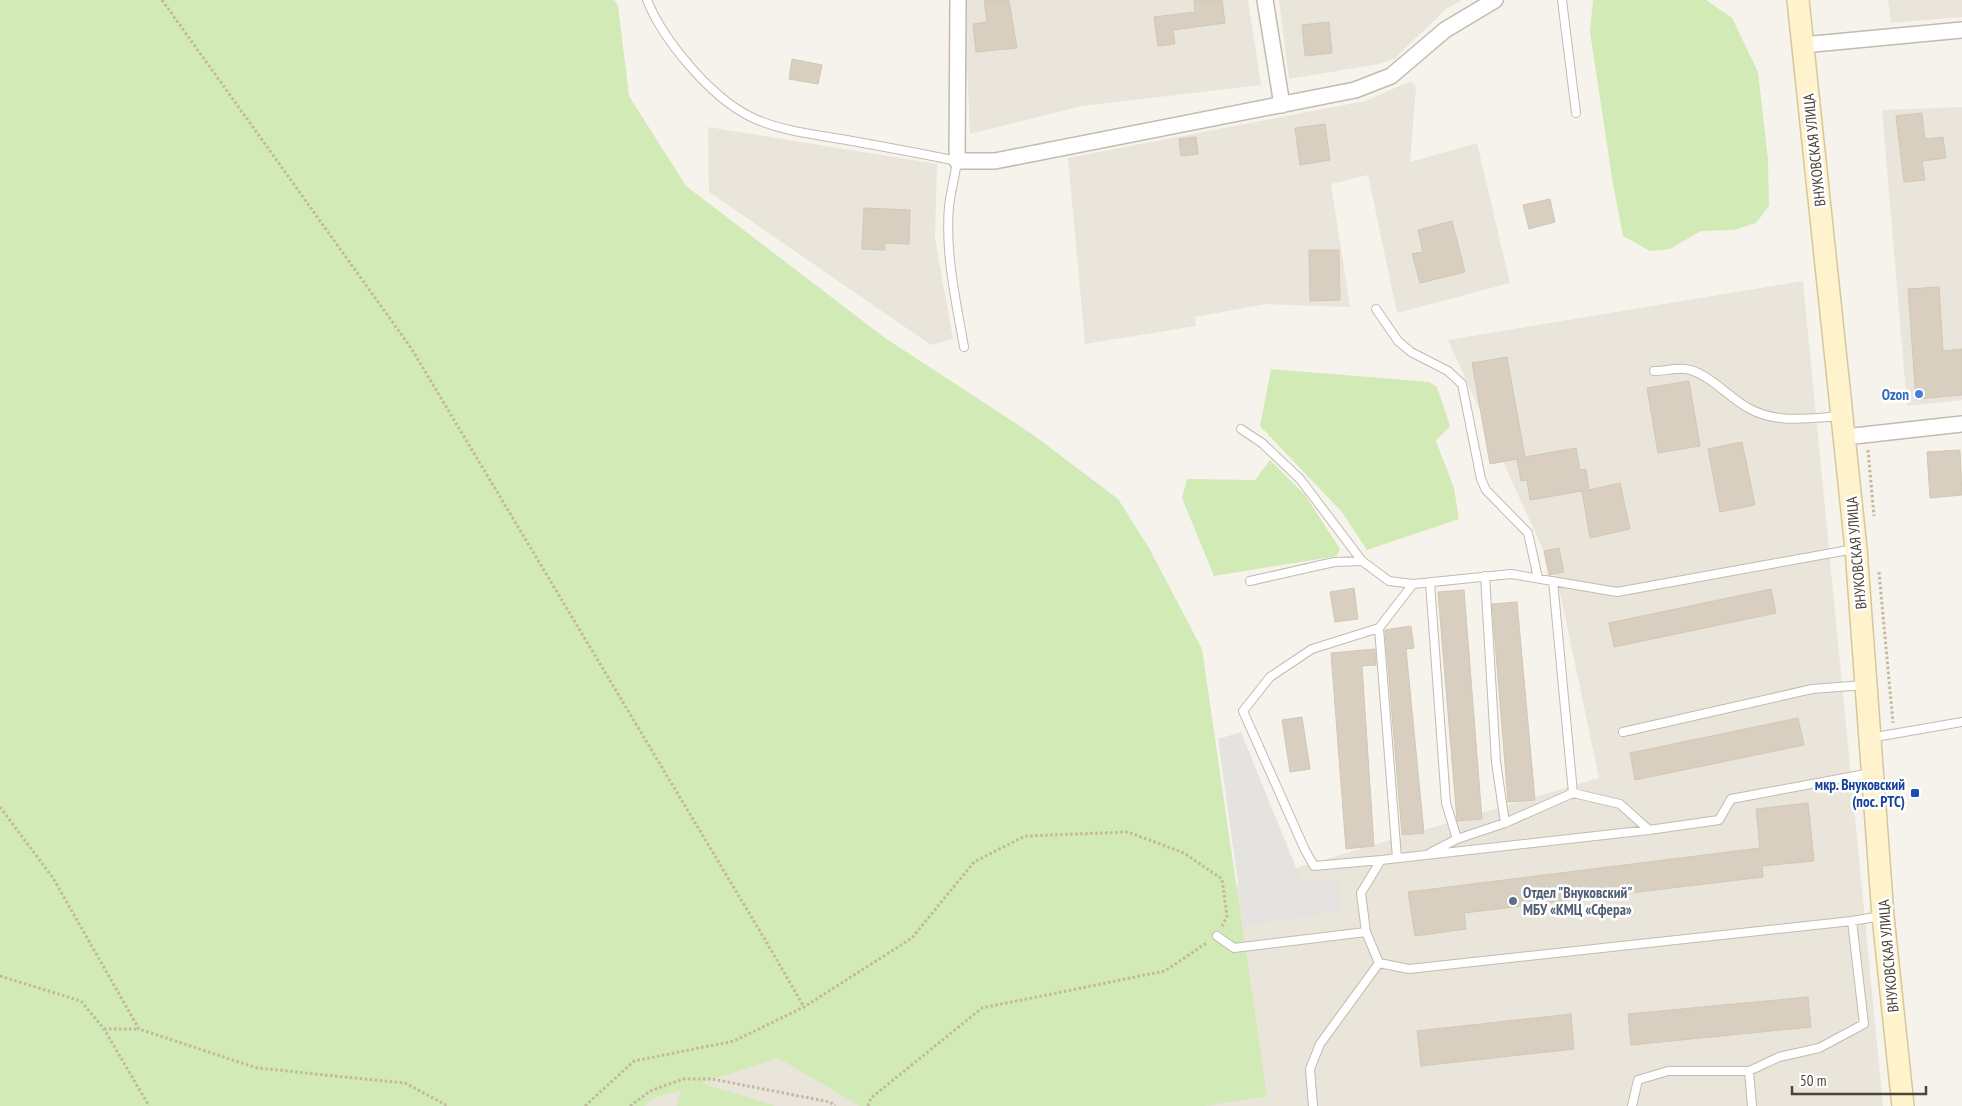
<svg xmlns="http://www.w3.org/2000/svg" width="1962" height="1106" font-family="'PT Sans Narrow',sans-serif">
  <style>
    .residential { fill: #eae5da }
    .green { fill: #d2eab5 }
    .parking { fill: #e5e3e0 }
    .building { fill: #d8cfc1; stroke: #d3c7b4 }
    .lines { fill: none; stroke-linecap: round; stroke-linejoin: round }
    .service-casing { stroke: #c2bbae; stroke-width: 10 }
    .minor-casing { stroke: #c2bbae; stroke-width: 18 }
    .secondary-casing { stroke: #d6c79b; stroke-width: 24 }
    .path { stroke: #c4b79f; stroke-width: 3; stroke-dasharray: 2.5 2.5; stroke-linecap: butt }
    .service { stroke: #fff; stroke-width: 8 }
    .minor { stroke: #fff; stroke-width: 15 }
    .secondary { stroke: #fff3cd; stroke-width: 21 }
    .shop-dot { fill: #3f7fe0; stroke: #fff; stroke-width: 2 }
    .transit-dot { fill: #1a4fb4; stroke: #fff; stroke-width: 2 }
    .service-dot { fill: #5c6f8a; stroke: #fff; stroke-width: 2 }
    .labels { text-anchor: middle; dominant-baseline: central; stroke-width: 5; stroke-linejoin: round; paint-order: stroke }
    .street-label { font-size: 15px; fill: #4b4439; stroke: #fff }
    .shop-label { font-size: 15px; font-weight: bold; fill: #366cbe; stroke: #fff; text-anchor: end }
    .transit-label { font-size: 15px; font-weight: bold; fill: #164399; stroke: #fff; text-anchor: end }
    .service-label { font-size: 15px; font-weight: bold; fill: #4e5e75; stroke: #fff; text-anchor: start }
  </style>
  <rect width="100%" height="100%" fill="#f6f3ec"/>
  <path class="residential" d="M964 0H1248L1261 85 1082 106 970 134Z
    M1279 0H1462L1446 9 1394 59 1379 64 1289 79Z
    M1888 0H1962V17L1891 23Z
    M1411 81 1416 87 1410 162 1477 143 1510 283 1397 313 1368 175 1331 184 1350 307 1265 304 1195 317 1196 326 1085 344 1068 158 1365 101Z
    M1962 107V400L1907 406 1882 110Z
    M708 127 937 164 935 238 953 339 931 345 709 192Z
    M1803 281 1883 1106H610L634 1065 1599 778 1558 583 1448 340Z"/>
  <path class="green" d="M0 0H614L618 6 629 96 686 186 885 338 1032 434 1118 499 1149 548 1202 649 1267 1096 1204 1106H860L778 1058 701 1083 776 1106H677L681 1090 651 1099 645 1106H0Z
    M1593 0H1706L1732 18 1758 72 1768 160 1769 206 1756 223 1734 230 1701 231 1670 249 1650 251 1623 236 1613 184 1590 32Z
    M1271 369 1429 382 1437 387 1450 426 1436 441 1454 488 1459 519 1367 550 1342 512 1260 426Z
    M1270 460 1305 495 1340 549 1337 556 1214 576 1182 498 1187 479 1255 480Z"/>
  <path class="parking" d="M1241 732 1301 880 1340 881 1341 911 1244 926 1218 739Z"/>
  <path class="building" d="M984 0H1009L1017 48 976 52 973 24 987 22Z
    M1194 0H1222L1225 23 1173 30 1175 44 1158 46 1154 17 1195 12Z
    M1329 22 1332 53 1305 56 1302 25Z
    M792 59 822 65 818 84 789 79Z
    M1922 113 1925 139 1943 137 1946 158 1922 161 1925 180 1904 182 1896 116Z
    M1325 124 1330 160 1300 165 1295 128Z
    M1196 137 1198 154 1181 156 1179 139Z
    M1550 199 1555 222 1529 229 1523 205Z
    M864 208 910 210 909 244 885 243V250L862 249Z
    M1452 221 1465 272 1420 283 1412 254 1423 252 1418 230Z
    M1309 250H1339L1340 300 1310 301Z
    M1939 287 1943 351 1962 349V395L1916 399 1908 289Z
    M1507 357 1525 457 1576 448 1580 470 1586 469 1589 490 1620 483 1630 529 1590 538 1582 491 1530 500 1527 480 1521 481 1517 459 1490 464 1472 363Z
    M1689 381 1700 446 1658 453 1647 388Z
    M1742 442 1755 505 1720 512 1708 449Z
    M1960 450 1962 495 1930 498 1927 452Z
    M1559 548 1564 572 1549 575 1544 551Z
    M1354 588 1358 619 1335 622 1330 592Z
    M1771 589 1776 613 1614 647 1609 623Z
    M1464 590 1482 819 1457 821 1438 592Z
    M1517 602 1535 800 1508 802 1492 604Z
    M1411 626 1414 648 1406 649 1424 833 1402 835 1385 630Z
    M1375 649 1376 665 1362 666 1374 846 1346 849 1331 653Z
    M1302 717 1310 769 1290 772 1282 720Z
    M1798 718 1804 745 1635 780 1630 753Z
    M1808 803 1814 861 1762 866 1763 877 1464 913 1466 929 1415 936 1408 892 1760 848 1756 809Z
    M1808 997 1811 1027 1631 1045 1628 1014Z
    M1571 1014 1574 1049 1421 1066 1417 1031Z"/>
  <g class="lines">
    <g class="service-casing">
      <path id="service" d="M647 0C663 40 710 96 749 116 776 130 811 134 841 139 880 146 919 153 957 161 955 176 951 191 949 206 945 254 956 301 964 347
        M1562 0 1576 113
        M1376 309 1398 341 1411 352 1448 371 1462 384 1481 479 1486 490 1528 533 1538 578
        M1654 371C1664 371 1675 368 1685 369 1707 371 1730 399 1750 409 1778 424 1811 418 1841 416
        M1241 429 1262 443 1300 479 1362 561 1389 581 1413 584
        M1485 576 1496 762 1505 823
        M1250 581 1334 562 1362 561
        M1430 582 1446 803 1457 839
        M1379 628 1397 858
        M1623 732 1812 689 1864 685
        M1870 738 1962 722
        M1573 793 1620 804 1649 830
        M1430 853 1457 839 1505 823 1573 793 1553 581
        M1381 860 1314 866 1305 850 1243 711 1270 677 1312 649 1379 628 1413 584 1511 574 1617 592 1854 549
        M1366 932 1361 893 1381 860 1649 830 1719 820 1731 799 1871 773
        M1217 936 1234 948 1366 932 1379 963 1409 969 1852 921 1881 916
        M1749 1071 1779 1057 1819 1048 1864 1024 1852 921
        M1313 1106 1310 1069 1320 1044 1379 963
        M1632 1106 1638 1080 1668 1071H1749L1752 1106"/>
    </g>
    <g class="minor-casing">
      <path id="minor" d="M958 0 957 161H995L1355 90 1391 76 1445 30 1495 0
        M1265 0 1282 105
        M1803 45 1962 30
        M1845 437 1962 424"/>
    </g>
    <g class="secondary-casing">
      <path id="secondary" d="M1798 0 1856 549 1883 916 1903 1106"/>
    </g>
    <path class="path" d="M162 0 411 348 767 943 804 1007
      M1868 450 1874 516
      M1879 572 1893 723
      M0 807 53 878 139 1029 257 1068 405 1083 448 1106
      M0 976 81 1001 104 1029 149 1106
      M104 1029H138
      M585 1106 634 1061 734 1041 804 1007 912 938 974 862 1025 836 1128 832 1184 853 1222 879 1227 916 1222 926
      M630 1106 650 1091 683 1079H712L830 1102 835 1106
      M868 1106 871 1098 982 1008 1165 971 1208 942"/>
    <use href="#service" class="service"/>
    <use href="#minor" class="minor"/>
    <use href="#secondary" class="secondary"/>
  </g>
  <circle class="shop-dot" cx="1919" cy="394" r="5"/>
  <rect class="transit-dot" x="1910" y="788" width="10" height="10" rx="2.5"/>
  <circle class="service-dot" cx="1513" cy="901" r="5"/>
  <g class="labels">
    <g class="street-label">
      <text transform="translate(1814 150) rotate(-96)">ВНУКОВСКАЯ УЛИЦА</text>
      <text transform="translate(1856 553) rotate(-95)">ВНУКОВСКАЯ УЛИЦА</text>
      <text transform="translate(1888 956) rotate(-95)">ВНУКОВСКАЯ УЛИЦА</text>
    </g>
    <g class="shop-label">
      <text x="1909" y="394">Ozon</text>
    </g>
    <g class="transit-label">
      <text x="1905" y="784">мкр. Внуковский<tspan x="1905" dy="17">(пос. РТС)</tspan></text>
    </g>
    <g class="service-label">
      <text x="1523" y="892">Отдел "Внуковский"<tspan x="1523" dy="17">МБУ «КМЦ «Сфера»</tspan></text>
    </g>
  </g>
  <path d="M1792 1086v8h134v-8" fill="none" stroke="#4b4439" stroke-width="2.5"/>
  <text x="1800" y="1086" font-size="15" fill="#4b4439" stroke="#ffffff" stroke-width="4" paint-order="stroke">50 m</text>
</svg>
